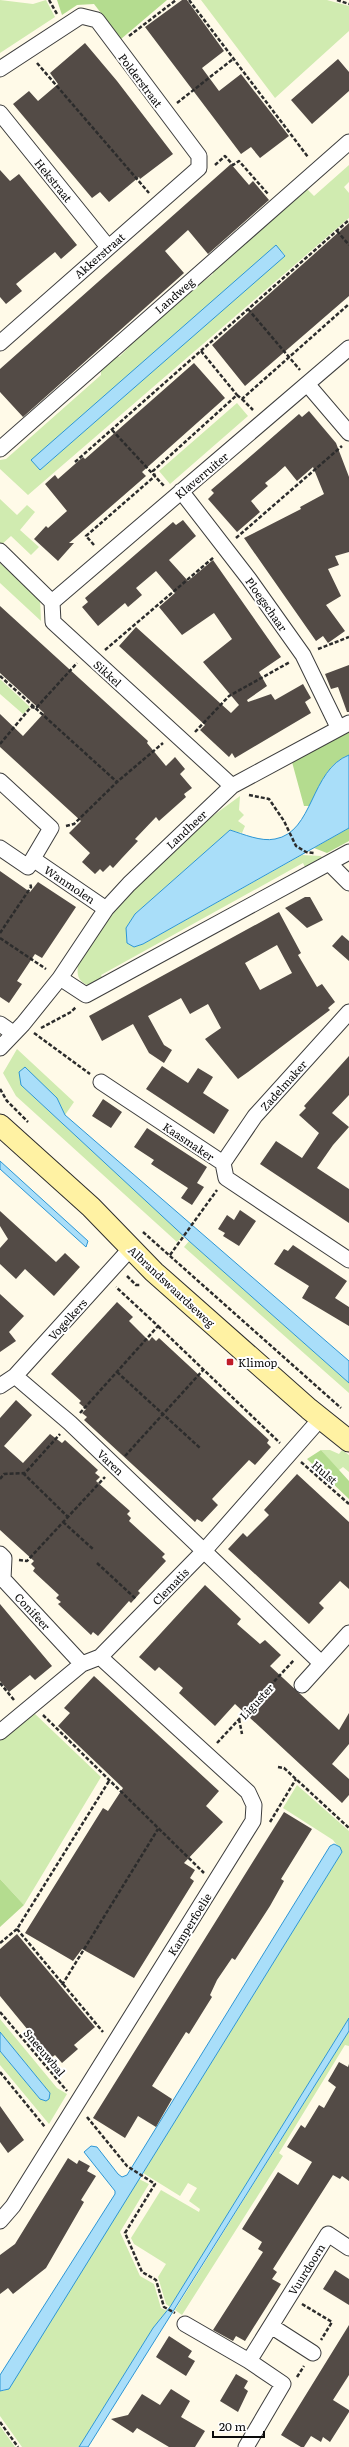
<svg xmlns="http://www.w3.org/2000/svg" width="349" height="2447" font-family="Literata,serif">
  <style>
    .green { fill: #d0ebb0; fill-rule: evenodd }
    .forest { fill: #b4dc8f }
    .water { fill: #a9def9; stroke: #2d96d4 }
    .building { fill: #534b46; fill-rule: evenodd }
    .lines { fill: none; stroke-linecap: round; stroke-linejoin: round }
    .street-casing { stroke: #3d3d3d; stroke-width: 17 }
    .secondary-casing { stroke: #2c2c2c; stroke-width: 23 }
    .path { stroke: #2c2c2c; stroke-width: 2.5; stroke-dasharray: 4 2; stroke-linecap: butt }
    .street { stroke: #fff; stroke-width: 15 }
    .secondary { stroke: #fff2a3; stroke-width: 21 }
    .poi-dot { fill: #c01c29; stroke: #fff; stroke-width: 1.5 }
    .labels { text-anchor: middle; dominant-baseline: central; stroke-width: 4; stroke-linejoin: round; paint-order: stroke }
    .street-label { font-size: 11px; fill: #0a0a0a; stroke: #fff }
    .poi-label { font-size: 11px; fill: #0a0a0a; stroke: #fff; text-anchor: start }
  </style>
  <rect width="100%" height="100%" fill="#fffae8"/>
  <path class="green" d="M0 0 33 4 46 0 55 17 0 53Z
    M201 0H327L349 6V31L275 98Z
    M349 165V182L344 187 349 193V218L28 495 0 469V460L6 459 101 375V367L115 354 119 357 128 348 126 346 201 279 204 281 213 274 211 270 306 188 314 196ZM276 246 285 255 40 470 32 460Z
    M237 403 248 416 170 484 159 471Z
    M0 499 17 515 27 505 35 512 20 530 39 547 31 555 11 536 0 546Z
    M0 563 40 599 41 621 0 583Z
    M0 679 30 707 23 714 0 694Z
    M240 796 239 810 244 815 238 821 245 826 242 833 230 830 135 914 126 928 134 947 143 944 302 855 321 856 324 861 306 869 303 863 101 975 103 980 87 985C77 980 77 974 78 964L116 906 203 823Z
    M17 1049 74 1102 65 1115 57 1098 21 1085 183 1235 177 1242 16 1096 3 1073Z
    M189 1241 349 1383V1393L184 1247Z
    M321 1450H330L339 1454 342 1450 349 1455V1472L343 1467 339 1470V1472Z
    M34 1713 101 1777 24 1905 0 1879V1740Z
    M297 1785 349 1831V2018L170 2307 166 2304 158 2277 166 2264 134 2244 131 2238 161 2190 199 2212 200 2209 189 2201 197 2188 188 2183 180 2196 143 2173 342 1852 333 1840 283 1808Z
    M0 2019 57 2088 67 2094 49 2124 0 2065V2051L40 2099 50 2093 0 2032Z
    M349 2031V2046L345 2045 279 2153 283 2156 182 2315 175 2310Z
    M139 2179 149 2184 120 2232 140 2276 154 2284 161 2308 167 2311 153 2328 79 2447H22L0 2416V2391H4Z
    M0 2426 15 2447H0Z"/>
  <path class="forest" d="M57 0H167L121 39 94 4 77 5 62 15Z
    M349 732V755C326 764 320 785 310 806H304L292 762Z
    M349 828V841L327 853 314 848Z
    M321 1450 349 1481V1499L307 1459Z
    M0 1879 24 1905 0 1927Z"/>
  <path class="water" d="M276 245 285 256 40 470 31 460Z
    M349 755V828L143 944 134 947 127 943 126 928 135 914 230 830C243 834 261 842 275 839 314 832 310 770 349 755Z
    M25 1067 57 1098 65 1115 349 1361V1383L189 1241 21 1085 19 1072Z
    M0 1161 88 1241 86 1247 0 1169Z
    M334 1844 340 1847 342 1852 9 2389 0 2391V2375L115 2194V2191L84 2152 91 2146 97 2147 118 2174 122 2177 127 2175 330 1846Z
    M349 2018V2031L88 2447H79L153 2328 170 2307Z
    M0 2032 50 2093 49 2099 46 2101 40 2099 0 2051Z"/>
  <path class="building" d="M182 0H187L224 51 202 68 219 91 241 74 289 136 260 158 251 147 241 154 145 27Z
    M85 43 117 81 173 154 140 179 139 177 109 202 100 192 92 198 13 104 29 91 38 101 58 84 50 73Z
    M338 59 349 72V91L312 124 291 100Z
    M231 164 249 185 253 181 269 200 208 254 188 230 165 251 184 273 23 417 0 392V369Z
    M0 170 10 181 19 174 77 245 61 259 55 252 16 284 22 291 6 304 0 297Z
    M349 223V296L245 386 212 345Z
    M194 363 225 398 142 472 146 476 69 543H74L58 561 34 539 46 526 48 528 67 511 45 484 55 475 58 479 83 457 85 459Z
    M309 411 336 443 349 477V552L335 556 339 565 328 569 341 596 326 605 345 631 328 643 323 636 316 641 244 538 301 509 300 507 324 494 313 467 297 481 285 466 275 475 265 483 268 486 251 501 260 512 237 532 208 499 214 493 211 490 245 461 299 414 302 417Z
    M183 520 196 536 169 560 188 581 213 560 281 657 259 672 267 686 247 700 248 702 271 694 275 700 303 684 311 698 305 702 311 713 235 758 232 753 229 757 200 730 205 725 119 646 136 627 231 713 239 705 203 662 232 639 214 613 182 635 159 607 175 593 156 571 136 588 142 595 128 607 125 603 98 626 82 607 88 602 85 598 114 573 173 522 176 525Z
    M0 606 148 741 147 743 166 766 175 757 185 769 180 774 192 788 184 794 186 797 159 821 156 817 135 839 138 841 122 858 113 868 110 865 103 872 100 869 95 874 82 862 90 853 69 833 81 821 0 747V714L23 736 44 713 0 673Z
    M349 665V712H347L338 687 331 689 325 674Z
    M0 871 30 892 38 882 76 907 42 958 35 954 17 981 22 984 9 1003 0 997Z
    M305 897H310L323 920 307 928 285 908Z
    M279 912 301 953 298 955 317 987 322 984 335 1002 328 1008 330 1010 248 1072 238 1079 205 1039 221 1028 208 1004 190 1014 181 998 148 1016 164 1045 172 1050 164 1063 149 1053 133 1024 102 1041 89 1016ZM277 945 292 973 260 990 245 963Z
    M342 935 349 941V961L332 946Z
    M349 1056V1095L332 1113 349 1127 333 1145 317 1168 349 1189V1223L260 1164 276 1141 302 1158 319 1133 299 1115 306 1108 304 1106Z
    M162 1066 188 1083 198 1068 213 1077 203 1093 229 1110 214 1134 146 1089Z
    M103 1099 122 1112 111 1128 92 1116Z
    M147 1128 207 1167 197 1183 204 1187 192 1205 181 1198 188 1188 151 1164 154 1160 134 1147Z
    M240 1210 256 1221 239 1246 223 1236 225 1233 218 1229 227 1215 234 1220Z
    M0 1211 56 1262 65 1253 80 1267 54 1296 25 1269 16 1279 0 1264V1248L8 1239 0 1226Z
    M293 1245 347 1281 335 1298 349 1307V1326L302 1298 309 1286 274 1264 284 1249 288 1251Z
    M0 1294 24 1316 9 1332 16 1341 0 1352Z
    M117 1302 133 1317 129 1321 149 1341 152 1337 156 1341 159 1338 269 1440 267 1443 271 1447 255 1465 249 1460 212 1499 218 1505 202 1522 197 1519 195 1522 84 1420 87 1417 82 1413 86 1409 79 1403 81 1401 51 1374Z
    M16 1400 32 1415 4 1446 23 1463 50 1434 62 1443 65 1440 98 1470 95 1473 100 1477 96 1481 130 1511 127 1514 131 1518 129 1521 165 1554 162 1557 166 1561 138 1591 140 1593 131 1603 129 1601 98 1636 93 1632 91 1635 58 1604 61 1602 56 1598 59 1595 33 1571 35 1568 31 1564 34 1561 0 1530V1418Z
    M297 1474 349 1522V1589L340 1581 319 1603 324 1608 309 1624 228 1549 243 1533 247 1537 269 1515 264 1510Z
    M205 1585 241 1619 237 1624 260 1644 265 1640 281 1655 270 1666 339 1730 349 1713V1744L332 1764 349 1779V1795L342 1803 235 1704 215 1726 179 1693 183 1688 159 1667 155 1671 139 1657Z
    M0 1604 52 1666 35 1680 30 1675 9 1692 0 1681Z
    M94 1676 219 1791 206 1806 223 1822 184 1863 195 1870 190 1878 194 1881 134 1978 82 1949 73 1961 25 1933 103 1808 108 1811 123 1788 58 1726 70 1713 64 1708Z
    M284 1812 312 1829 281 1879 284 1881 270 1906 235 1960 232 1958 217 1980 210 1995 212 1997 189 2034 186 2032 152 2086 172 2099 156 2127 138 2116 125 2138 93 2118Z
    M17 1934 95 2027 74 2045 78 2049 62 2063 55 2055 51 2058 0 1996V1949Z
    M339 2062 348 2067 349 2064V2181L342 2176 340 2179 333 2175 273 2269 277 2272 272 2279 281 2284 245 2341 236 2336 233 2341 213 2330 263 2252 258 2249 262 2242 242 2229 278 2172 298 2185 312 2162 287 2147 301 2125 305 2128 319 2105 324 2108 336 2087 328 2081Z
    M0 2106 24 2140 8 2153 0 2142Z
    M68 2158 77 2164 79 2160 90 2166 87 2171 96 2176 81 2200 84 2202 46 2268 13 2294 8 2288 0 2294V2255L15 2244Z
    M335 2270 349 2279V2305L323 2289Z
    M349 2325V2375L333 2400 349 2410V2412L330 2442 323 2437 321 2442 311 2436 304 2447H301L281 2435Z
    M169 2336 192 2351 188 2357 195 2361 186 2376 156 2357Z
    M236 2374 248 2381 244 2388 248 2391 238 2412 220 2401Z
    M171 2389 190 2401 181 2417 205 2431 195 2447H169L137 2428 133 2433 111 2419 128 2415 142 2394 160 2405Z"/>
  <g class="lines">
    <g class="street-casing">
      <path id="street" d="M0 69 81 16 97 20 199 156V168L0 343
        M0 113 108 247
        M308 385 349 433
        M0 449 349 142
        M181 491 249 579 303 655 338 727
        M0 551 52 602 53 622 232 786
        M52 602 349 348
        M0 781 51 828 28 867 0 848
        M33 859 106 909
        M329 863 349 883
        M60 978 86 995 349 852
        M0 1024 13 1033
        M0 1048 23 1024 60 978 106 909 129 884 232 786 349 723
        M101 1082 223 1163 226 1178 349 1260
        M223 1163 255 1116 349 1012
        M15 1376 70 1423 321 1663
        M0 1386 15 1376 131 1248
        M0 1554 4 1558 3 1579 82 1664
        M302 1685 349 1633
        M0 1732 82 1664 100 1657 204 1551 321 1418
        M0 2221 13 2206 253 1821 254 1805 248 1792 100 1657
        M185 2324 249 2361
        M271 2326 313 2353
        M246 2447 283 2384 249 2361 328 2234 349 2248"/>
    </g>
    <g class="secondary-casing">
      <path id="secondary" d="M0 1125 91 1207 154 1272 309 1409 349 1441"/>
    </g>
    <path class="path" d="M49 0 57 14
      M189 0 308 157
      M337 0 349 4
      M129 36 176 0
      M37 63 149 193
      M177 103 233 59
      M215 165 225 156 233 165 239 161 268 194
      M337 231 349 245
      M248 309 300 370
      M201 351 237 395
      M242 399 253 410
      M112 430 164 486
      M75 462 349 220
      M236 538 342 446
      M94 545 86 536 155 476 153 471 237 395 242 399 349 304
      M318 649 349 637
      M105 650 214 557
      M0 676 117 782
      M195 732 229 696 290 662
      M0 744 31 707 36 708 77 663
      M249 795 269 799 284 821 296 846 306 852 314 853
      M66 826 74 824 117 782 163 743
      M0 933 31 887 30 883
      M0 938 46 969
      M41 1028 71 1012 76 1007
      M34 1033 90 1074
      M0 1089 7 1101 28 1122
      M143 1232 341 1408
      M170 1255 217 1190
      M127 1276 136 1285H140
      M158 1326 280 1443
      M117 1372 200 1448
      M80 1413 158 1326 116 1287
      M125 1456 204 1369
      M301 1462 349 1504
      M23 1473 68 1517
      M0 1479 4 1474 25 1473 60 1434
      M63 1522 93 1549
      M19 1560 27 1561 105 1477
      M97 1563 136 1599
      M0 1683 14 1700
      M43 1715 204 1873
      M239 1719 242 1734
      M217 1743 294 1660
      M278 1767 284 1768 349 1828
      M270 1822 296 1779
      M17 1929 103 2032
      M0 1943 17 1929 109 1781
      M62 1985 158 1829
      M0 2012 67 2091
      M0 2072 45 2127
      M87 2117 127 2166 155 2184 125 2233 142 2272 156 2280 164 2307 175 2313
      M302 2304 332 2322 321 2340
      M297 2377 304 2366
      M0 2422 18 2447"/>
    <use href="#street" class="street"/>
    <use href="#secondary" class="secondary"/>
  </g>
  <rect class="poi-dot" x="226" y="1358" width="8" height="8" rx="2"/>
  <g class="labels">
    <g class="street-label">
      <text transform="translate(141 80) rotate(53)">Polderstraat</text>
      <text transform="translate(54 180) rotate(51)">Hekstraat</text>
      <text transform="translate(99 255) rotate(-41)">Akkerstraat</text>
      <text transform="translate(174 295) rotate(-41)">Landweg</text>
      <text transform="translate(201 475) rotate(-40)">Klaverruiter</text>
      <text transform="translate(267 604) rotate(55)">Ploegschaar</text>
      <text transform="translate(108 673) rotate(42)">Sikkel</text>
      <text transform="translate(186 829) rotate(-43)">Landheer</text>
      <text transform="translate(70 884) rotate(34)">Wanmolen</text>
      <text transform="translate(283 1085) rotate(-48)">Zadelmaker</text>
      <text transform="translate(189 1141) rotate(34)">Kaasmaker</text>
      <text transform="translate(172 1286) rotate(43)">Albrandswaardseweg</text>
      <text transform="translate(67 1319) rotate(-48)">Vogelkers</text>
      <text transform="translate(111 1462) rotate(44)">Varen</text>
      <text transform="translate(325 1472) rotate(41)">Hulst</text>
      <text transform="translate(170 1586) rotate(-46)">Clematis</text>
      <text transform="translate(33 1611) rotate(47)">Conifeer</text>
      <text transform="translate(256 1701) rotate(-47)">Liguster</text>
      <text transform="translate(189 1924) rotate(-58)">Kamperfoelie</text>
      <text transform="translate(45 2052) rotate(50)">Sneeuwbal</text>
      <text transform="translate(306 2269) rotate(-58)">Vuurdoorn</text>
    </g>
    <g class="poi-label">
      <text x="238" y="1362">Klimop</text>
    </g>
  </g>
  <path d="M213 2431v6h51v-6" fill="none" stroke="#0a0a0a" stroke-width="2"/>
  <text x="219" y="2431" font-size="12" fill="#0a0a0a" stroke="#ffffff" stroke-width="3" paint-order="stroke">20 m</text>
</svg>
